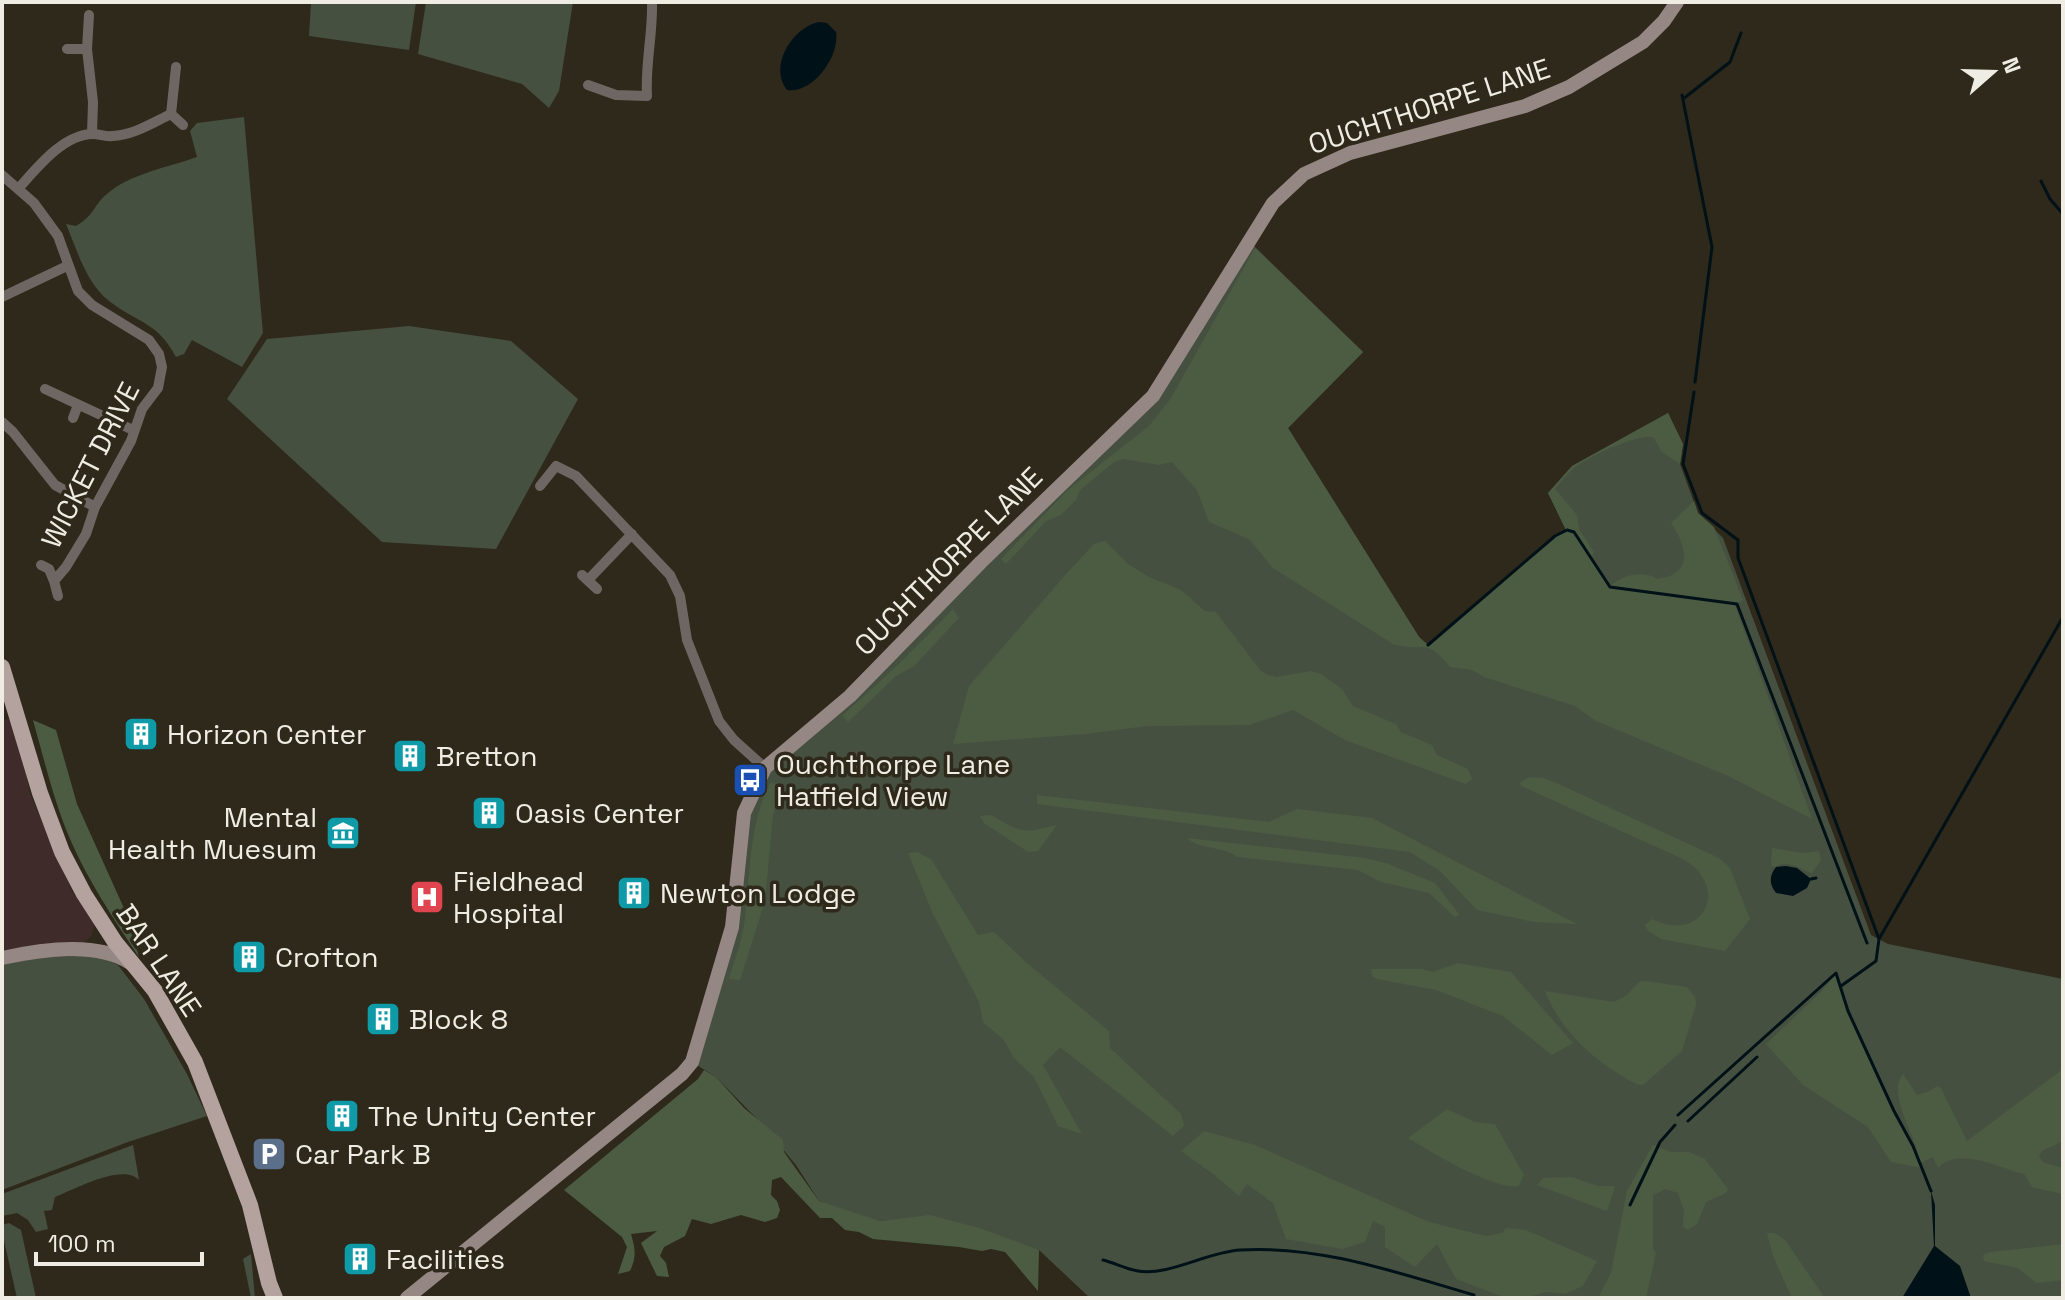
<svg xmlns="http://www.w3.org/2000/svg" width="2065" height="1300" font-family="'Space Grotesk',sans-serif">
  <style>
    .education { fill: #3f2b29 }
    .green { fill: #465040 }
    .forest { fill: #4c5c43 }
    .water { fill: #001118 }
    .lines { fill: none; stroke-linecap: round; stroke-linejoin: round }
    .stream { stroke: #001118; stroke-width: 3 }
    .street { stroke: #6e6663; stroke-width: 10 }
    .secondary { stroke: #958784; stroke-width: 14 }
    .primary { stroke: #b3a29d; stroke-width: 16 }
    .labels { text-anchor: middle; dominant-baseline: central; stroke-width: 7; stroke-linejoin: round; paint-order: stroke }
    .street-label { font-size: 28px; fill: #efede3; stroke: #2e291a }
    .poi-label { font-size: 28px; fill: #efede3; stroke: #2e291a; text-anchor: start }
  </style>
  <rect width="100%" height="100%" fill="#2e291a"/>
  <path class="education" d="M15 718 30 794 72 891 95 924 92 935 82 945 18 948 2 951V720Z"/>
  <path class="green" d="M311 2H416L409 50 309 36Z
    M426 2H573L559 91 549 108 522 84 418 54Z
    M244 117 263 333 242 367 192 340 184 354 176 357C157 321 137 323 109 301 86 283 77 250 66 224L76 226C96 214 93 205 107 194 129 174 169 167 197 157L190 131 197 123Z
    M1249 241 1363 352 1288 428 1419 637 1428 645 1555 536 1566 530 1548 493 1572 466 1668 413 1683 444 1680 464 1698 513 1723 538 1871 935 1888 944 2063 979V1298H1090L1039 1250 904 1219 880 1221 862 1217 819 1201 796 1165 761 1123 716 1077 692 1062 732 927 753 790 813 725 1153 396Z
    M409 326 511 341 578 399 496 549 382 542 227 399 267 339Z
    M100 956 118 965 144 999 187 1074 207 1116 128 1142 2 1190V964L36 957Z
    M133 1145 139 1180C122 1163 76 1189 55 1197L52 1210 44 1211 48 1229 36 1232 28 1220 17 1213 2 1216V1194Z
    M9 1223 21 1230 36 1298H17L2 1232V1225Z
    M251 1254 255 1298H251L243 1259Z"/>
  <path class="forest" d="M1255 248 1363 352 1288 428 1419 637 1428 645 1555 536 1566 530 1548 493 1572 466 1668 413 1683 444 1680 464 1662 452 1653 437C1635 435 1586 457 1572 470 1566 475 1560 483 1555 489L1577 515 1579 529 1594 552 1591 560 1610 586C1624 575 1641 570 1658 579 1695 574 1686 545 1671 523L1694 501 1698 513 1714 527 1743 600 1735 605 1812 819 1728 776 1596 721 1575 706 1484 677 1472 670 1450 667C1425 636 1425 653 1393 644L1273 568 1249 539 1209 522 1197 490 1172 462 1159 465 1124 459 1114 462 1080 490 1076 500 1061 515 1046 521 1006 564 1001 559 1069 489 1149 426 1171 398Z
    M1105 541 1128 564 1149 577 1181 590 1205 611 1216 612 1260 670 1268 675 1277 677 1311 671 1321 674 1342 689 1353 706 1396 724 1401 732 1432 745 1437 755 1468 769 1472 779 1466 784 1345 740 1293 710 1250 725 1147 726 1086 734 953 744 969 686 1067 573 1094 544Z
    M953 609 959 618 914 666 896 676 848 722 842 716 901 662Z
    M33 720 56 730 77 804 127 915 139 957C109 912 79 867 61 816 50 785 42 752 33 720Z
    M1529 777 1544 778 1565 787 1719 858 1730 868 1750 919 1725 951 1661 939 1648 931 1645 925 1652 919C1704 945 1731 886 1683 859L1521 786 1520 783Z
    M770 783 782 784 773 815 765 901 740 980 729 979C735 959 742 940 745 919 750 874 749 824 770 783Z
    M1037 795 1269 822 1297 809 1372 818 1577 924 1534 922 1477 910 1440 871 1410 852 1037 804Z
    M991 815C1022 833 1022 834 1057 825L1038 851 1028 852 984 823 980 816Z
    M1187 838 1365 858 1386 863 1435 883 1459 914 1455 917 1429 893 1381 882 1358 870 1238 857C1220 845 1199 850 1187 838Z
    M1772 848 1804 853 1819 851 1821 860 1812 873C1800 869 1789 859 1775 867L1771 866Z
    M917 852 931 859 978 935 994 932 1028 964 1109 1031 1110 1048 1181 1114 1184 1126 1173 1136 1060 1047 1043 1065 1082 1134 1058 1126 1034 1077 1014 1058 1004 1040 983 1022 979 1002 933 914 908 853Z
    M1458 963 1511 972 1573 1043 1552 1055 1503 1016 1436 990 1377 979 1372 976 1371 969H1423L1433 972Z
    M1836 973 1848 1011 1894 1111 1919 1159C1916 1135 1886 1093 1903 1074L1917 1095 1930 1091 1937 1086 1941 1088 1967 1141 2063 1069V1141L2042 1151 2039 1156 2043 1162 2063 1168V1194L2032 1187 2024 1174C2001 1169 1959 1145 1938 1168L1933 1157 1920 1163 1922 1168 1891 1162 1868 1127 1803 1085 1766 1044 1821 992Z
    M1646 981 1687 987 1695 997 1696 1004 1682 1051 1643 1085 1636 1084C1597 1063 1562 1034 1545 991L1614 1002 1626 996 1639 982Z
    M704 1070 716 1077 744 1108 783 1140 784 1152 819 1201 880 1221 930 1215 979 1228 1039 1250 1038 1291 1005 1252 991 1249 982 1251 959 1247 873 1239 859 1232 845 1230 832 1218H820L781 1177 772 1180 771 1195 777 1201 780 1210 777 1218 765 1222 741 1215 711 1224 692 1219 685 1236 664 1247 660 1256 666 1263 669 1277 657 1276 641 1243 657 1231 631 1234C635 1248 637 1256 630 1271L618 1274 627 1247 622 1237 564 1190 698 1079Z
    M1447 1109 1475 1122 1495 1124 1524 1175 1519 1186C1492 1190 1432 1152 1408 1138Z
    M1204 1131 1255 1145 1429 1222 1486 1236 1502 1233 1506 1228 1526 1230 1597 1261 1583 1286 1565 1294 1545 1292 1529 1297 1506 1298 1456 1279 1437 1244 1415 1267 1385 1247V1227L1373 1221 1365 1242 1342 1249 1286 1239 1273 1203 1247 1184 1239 1196 1212 1173 1181 1151Z
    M1653 1145 1671 1152H1689L1705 1159 1728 1189 1726 1193 1706 1202 1697 1224 1688 1230 1683 1227 1684 1211 1678 1193 1666 1189 1653 1195V1249L1656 1253 1646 1298H1598L1611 1273 1627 1191Z
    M1572 1177 1598 1186H1615L1607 1211 1537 1185 1543 1178Z
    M1767 1233H1775L1785 1240 1825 1298H1792L1773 1256Z
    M2063 1244V1280L2036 1283 2018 1268 1984 1261 1983 1255 1990 1252Z"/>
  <path class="water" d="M819 22 827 23 836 32C840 56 813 94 787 90 768 66 793 27 819 22Z
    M1786 866 1797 868 1811 879 1807 888 1793 896 1776 893C1769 884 1769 876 1776 867Z
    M1931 1191 1935 1205V1246L1960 1266 1971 1298H1902L1934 1246Z"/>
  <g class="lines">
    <path class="stream" d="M1682 95 1712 247 1695 382
      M1683 99 1730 62 1741 33
      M2041 181 2050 199 2063 214
      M1694 392 1683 464 1702 513 1738 540V558L1879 939
      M1428 645 1555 536 1567 530 1574 532 1610 587 1737 604 1867 943
      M1811 879 1816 878
      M1841 986 1876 961 1879 939 2063 617
      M1678 1115 1836 973 1848 1011 1894 1111 1913 1146 1931 1191
      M1688 1121 1757 1057
      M1630 1205 1660 1142 1675 1125
      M1103 1260C1115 1263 1126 1269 1138 1271 1169 1276 1207 1252 1240 1250 1320 1245 1398 1273 1474 1295"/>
    <path class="street" d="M89 15 87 49 93 102 92 134
      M67 49H87
      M176 67 171 114 183 125
      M588 85 616 95 647 96C645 64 653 34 652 2
      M2 175 34 203 58 236 78 291 92 305 149 340 159 354 162 367 158 388 142 409 131 441 95 507 86 534 66 567 54 581 49 569 41 565
      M18 189C36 169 63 134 93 134 100 134 105 137 112 136 134 135 152 123 171 114
      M2 297 67 266
      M45 389 133 430
      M73 418 78 405
      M2 422 13 432 55 485 95 507
      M540 486 556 466 576 476 670 575 680 596 687 640 719 721 734 740 765 768
      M582 575 597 589
      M588 580 632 534
      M54 581 58 596"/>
    <path class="secondary" d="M2 958C38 950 98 941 130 963
      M407 1298 682 1074 692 1062 732 927 744 813 765 768 850 696 981 562 1153 396 1273 203 1304 174 1350 153 1525 106 1569 87 1643 42 1664 21 1677 2"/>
    <path class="primary" d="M2 667 40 793 62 852 84 894 115 942 155 991 195 1062 250 1205 269 1283 275 1298"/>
  </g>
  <defs>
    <g id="building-square" transform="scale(1.8)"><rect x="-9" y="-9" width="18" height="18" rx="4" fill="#0f9aa8" stroke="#2e291a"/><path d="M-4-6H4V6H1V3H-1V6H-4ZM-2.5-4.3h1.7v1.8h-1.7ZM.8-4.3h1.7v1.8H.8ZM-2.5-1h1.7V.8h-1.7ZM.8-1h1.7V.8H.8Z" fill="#fff"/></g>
    <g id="bus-square" transform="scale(1.8)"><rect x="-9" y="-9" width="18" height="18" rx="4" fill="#1a4fb4" stroke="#2e291a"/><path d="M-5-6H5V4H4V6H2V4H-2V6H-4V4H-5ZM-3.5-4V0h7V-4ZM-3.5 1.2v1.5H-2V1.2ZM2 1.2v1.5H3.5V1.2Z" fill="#fff"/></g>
    <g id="museum-square" transform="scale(1.8)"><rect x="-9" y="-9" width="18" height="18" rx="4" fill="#0f9aa8" stroke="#2e291a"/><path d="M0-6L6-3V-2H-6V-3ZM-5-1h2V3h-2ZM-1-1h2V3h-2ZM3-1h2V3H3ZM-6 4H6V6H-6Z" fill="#fff"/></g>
    <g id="hospital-square" transform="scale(1.8)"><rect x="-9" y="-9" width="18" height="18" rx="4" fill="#e0444e" stroke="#2e291a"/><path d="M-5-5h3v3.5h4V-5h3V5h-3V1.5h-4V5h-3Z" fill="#fff"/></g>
    <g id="parking-square" transform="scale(1.8)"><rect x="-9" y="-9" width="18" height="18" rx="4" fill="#5c6f8a" stroke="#2e291a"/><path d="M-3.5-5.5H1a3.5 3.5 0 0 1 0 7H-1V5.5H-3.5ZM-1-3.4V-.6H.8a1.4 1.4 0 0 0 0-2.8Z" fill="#fff"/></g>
  </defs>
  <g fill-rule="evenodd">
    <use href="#building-square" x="141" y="734"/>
    <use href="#building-square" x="410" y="756"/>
    <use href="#bus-square" x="750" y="780"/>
    <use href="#building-square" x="489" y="813"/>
    <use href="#museum-square" x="343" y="833"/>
    <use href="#building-square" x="634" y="893"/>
    <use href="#hospital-square" x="427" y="897"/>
    <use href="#building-square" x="249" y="957"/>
    <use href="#building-square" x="383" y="1019"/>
    <use href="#building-square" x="342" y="1116"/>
    <use href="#parking-square" x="269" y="1154"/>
    <use href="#building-square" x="360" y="1259"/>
  </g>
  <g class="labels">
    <g class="street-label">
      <text transform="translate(1429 106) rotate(-18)">OUCHTHORPE LANE</text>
      <text transform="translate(90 465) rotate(-63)">WICKET DRIVE</text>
      <text transform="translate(948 561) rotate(-45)">OUCHTHORPE LANE</text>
      <text transform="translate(159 960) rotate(56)">BAR LANE</text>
    </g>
    <g class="poi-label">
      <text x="167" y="734">Horizon Center</text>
      <text x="436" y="756">Bretton</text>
      <text x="776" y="764">Ouchthorpe Lane<tspan x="776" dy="32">Hatfield View</tspan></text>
      <text x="515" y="813">Oasis Center</text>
      <text x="317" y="817" text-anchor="end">Mental<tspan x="317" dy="32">Health Muesum</tspan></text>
      <text x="453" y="881">Fieldhead<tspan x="453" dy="32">Hospital</tspan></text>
      <text x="660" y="893">Newton Lodge</text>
      <text x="275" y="957">Crofton</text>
      <text x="409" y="1019">Block 8</text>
      <text x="368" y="1116">The Unity Center</text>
      <text x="295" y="1154">Car Park B</text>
      <text x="386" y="1259">Facilities</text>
    </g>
  </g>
  <rect width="2065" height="1300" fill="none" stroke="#efede3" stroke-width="8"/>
  <g transform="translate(1993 72) rotate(70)" stroke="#2e291a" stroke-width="6" paint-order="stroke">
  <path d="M0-6L14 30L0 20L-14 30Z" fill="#efede3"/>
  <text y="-12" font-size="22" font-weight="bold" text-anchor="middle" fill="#efede3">N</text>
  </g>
  <path d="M36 1252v12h166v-12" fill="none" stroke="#efede3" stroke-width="4"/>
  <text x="48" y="1252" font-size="24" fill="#efede3" stroke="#2e291a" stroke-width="6" paint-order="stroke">100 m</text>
</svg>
